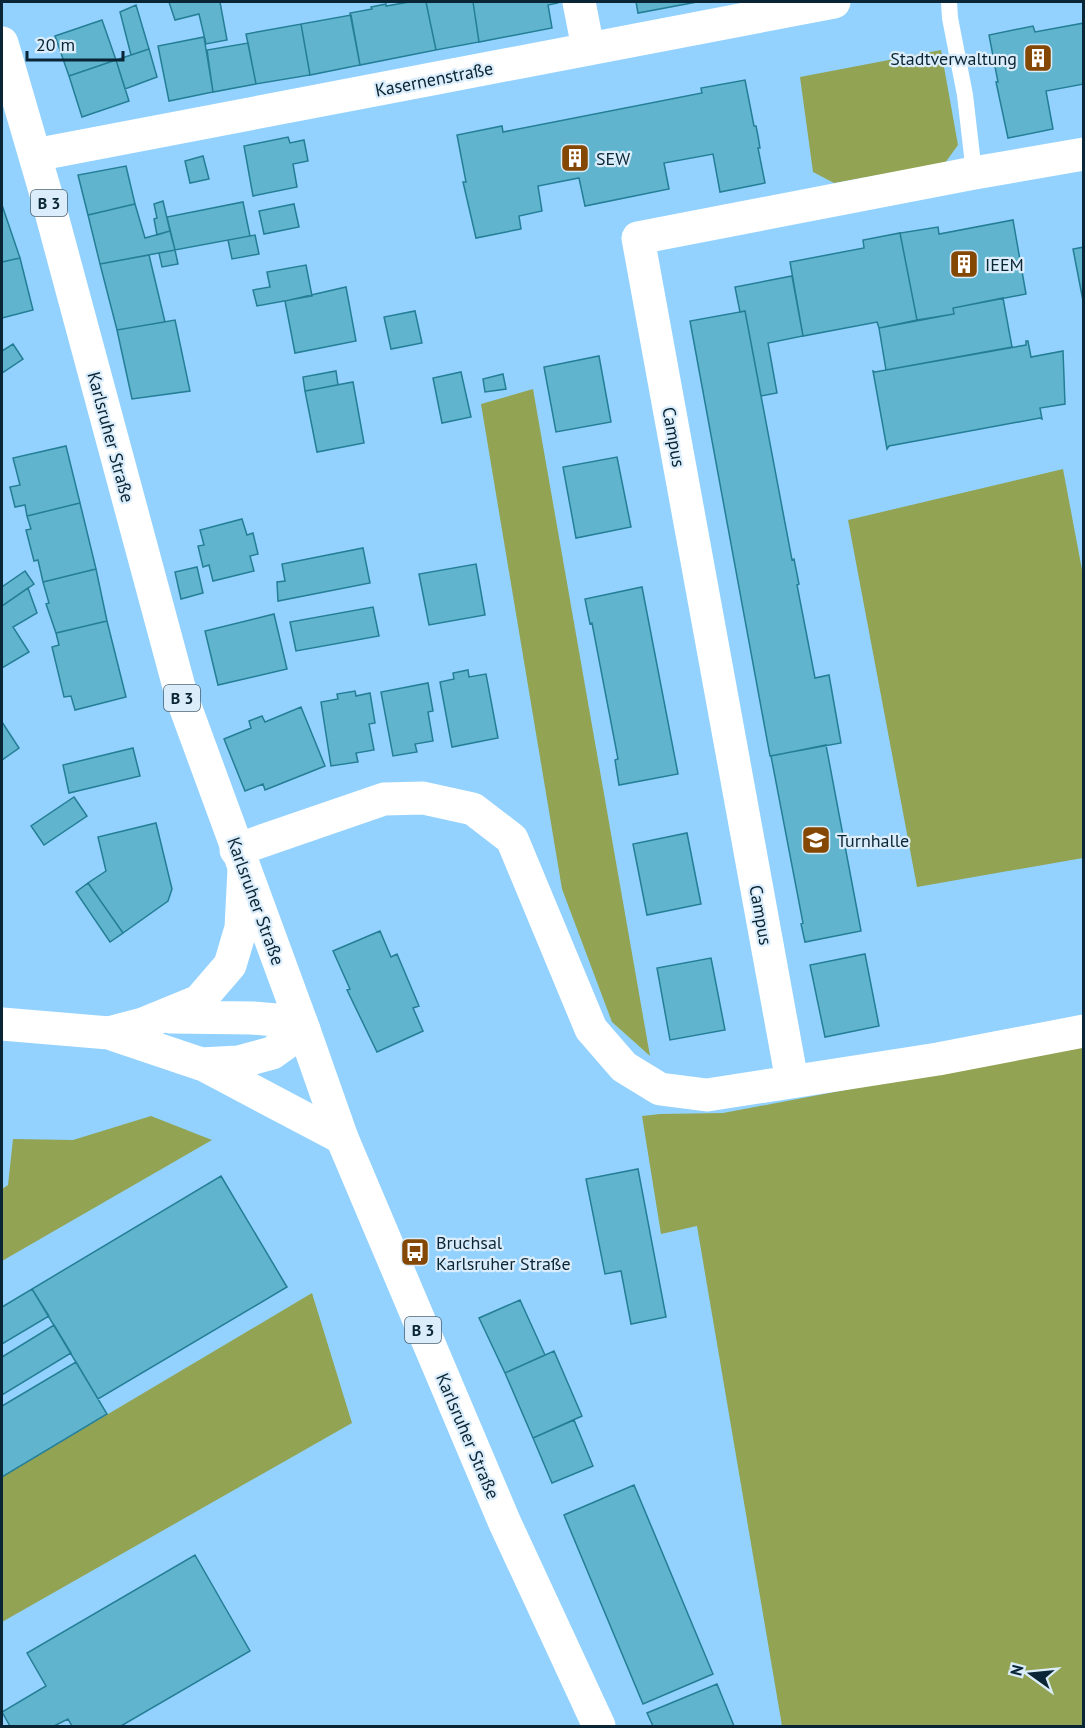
<svg xmlns="http://www.w3.org/2000/svg" width="1085" height="1728" font-family="'PT Sans',sans-serif">
  <style>
    .green { fill: #92a453 }
    .building { fill: #60b4cd; stroke: #247e96; stroke-width: 1.5 }
    .lines { fill: none; stroke-linecap: round; stroke-linejoin: round }
    .lane { stroke: #fff; stroke-width: 16 }
    .street { stroke: #fff; stroke-width: 33 }
    .secondary { stroke: #fff; stroke-width: 33 }
    .primary { stroke: #fff; stroke-width: 33 }
    .labels { text-anchor: middle; dominant-baseline: central; stroke-width: 4.5; stroke-linejoin: round; paint-order: stroke }
    .shield { fill: #dbedfb; stroke: #496170; stroke-width: 1.5 }
    .shield-label { font-size: 16px; font-weight: bold; fill: #0a2535 }
    .poi-label { font-size: 18px; fill: #0a2535; stroke: #dbedfb; text-anchor: start }
    .street-label { font-size: 18px; fill: #0a2535; stroke: #dbedfb }
  </style>
  <rect width="100%" height="100%" fill="#93d2fe"/>
  <path class="green" d="M941 50 958 145 945 163 834 183 813 172 800 77Z
    M533 389 650 1056 612 1022 562 889 481 404Z
    M1063 469 1083 575V858L917 887 848 520Z
    M1083 1045V1726H782L697 1226 661 1234 642 1116 660 1114 723 1113Z
    M151 1116 212 1140 2 1261V1189L8 1185 13 1139 73 1140Z
    M312 1293 352 1423 2 1622V1477Z"/>
  <path class="building" d="M169 2H220L227 40 206 44 199 14 175 20Z
    M409 2H426L436 50 360 65 350 13 372 9 371 7 386 4V6Z
    M426 2H473L479 42 436 50Z
    M473 2H558V3L548 5 552 28 479 42Z
    M636 2H697L638 13Z
    M136 5 149 49 131 55 120 12Z
    M351 15 360 65 310 75 301 24Z
    M102 20 116 60 69 76 55 36Z
    M1084 23V84L1046 91 1053 129 1008 138 996 82H998L989 35 1033 26 1035 32Z
    M301 24 310 75 256 84 246 34Z
    M204 37 213 92 169 101 158 46Z
    M248 43 256 84 213 92 207 50Z
    M149 49 157 77 125 89 116 60Z
    M116 60 129 101 82 117 69 76Z
    M745 80 754 126H756L758 136 760 148H758L765 183 720 192 713 154 664 163 669 189 585 206 579 178 538 186 542 211 519 216 521 229 476 238 463 182H466L457 135 502 126 503 132 702 93 701 88Z
    M288 137 290 143 304 140 308 161 293 164 297 187 253 196 244 146Z
    M203 156 209 179 190 183 185 161Z
    M126 166 135 204 88 215 78 175Z
    M163 201 170 231 157 235 154 219 157 218 154 204Z
    M243 202 250 236 175 250 167 217Z
    M135 204 145 238 170 231 175 250 100 264 88 215Z
    M294 204 299 227 264 234 259 211Z
    M2 205 20 258 2 262Z
    M1013 220 1026 294 953 308 954 314 917 320 900 233 938 227 939 234Z
    M900 233 917 320 879 328 877 322 803 336 790 262 864 248 863 240Z
    M255 235 259 254 232 259 228 240Z
    M1084 247V306L1073 249Z
    M175 250 178 264 162 267 159 253Z
    M149 255 165 322 117 330 100 264Z
    M20 258 33 310 2 318V262Z
    M306 265 312 296 257 306 253 290 270 287 267 272Z
    M792 276 803 336 768 343 777 393 761 396 745 311 740 312 735 287Z
    M346 287 356 341 295 353 285 301Z
    M1003 298 1012 347 886 370 879 328 954 314 953 308Z
    M415 311 422 343 391 349 384 317Z
    M745 311 792 560 794 559 799 584 797 585 815 678 829 675 841 743 770 756 690 321Z
    M175 320 190 391 132 399 117 330Z
    M1026 341H1028L1031 357 1063 351 1065 404 1040 408 1042 419 1040 418 889 446 887 449 873 371 875 372 1026 345Z
    M13 344 23 359 2 373V351Z
    M599 356 611 422 556 432 544 367Z
    M336 371 338 385 305 391 303 377Z
    M461 372 471 417 442 423 433 378Z
    M503 374 506 389 485 392 483 379Z
    M353 382 364 443 317 452 305 391Z
    M66 446 80 503 27 516 25 505 15 507 10 487 20 485 13 458Z
    M617 457 631 527 576 538 563 467Z
    M80 503 96 569 43 582 38 560 34 561 26 530 31 529 27 516Z
    M242 519 247 535 253 533 258 554 250 556 254 571 213 581 209 565 203 567 198 546 204 545 200 530Z
    M363 548 370 583 278 601 277 582 285 581 282 564Z
    M476 564 485 615 429 625 419 574Z
    M197 567 203 593 181 599 175 572Z
    M96 569 107 621 56 633 46 604 49 603 43 582Z
    M25 571 34 584 2 606V587Z
    M642 587 678 774 619 785 615 760 618 759 592 623 590 624 585 599Z
    M28 588 37 613 13 627 29 652 2 668V606Z
    M373 607 379 636 296 651 290 622Z
    M274 614 287 669 218 685 205 631Z
    M107 621 126 697 75 710 71 696 64 697 52 647 59 645 56 633Z
    M468 670 469 677 486 674 498 738 452 747 440 682 454 679 453 673Z
    M428 683 433 711 428 712 433 741 415 744 417 752 393 756 381 692Z
    M355 691 356 696 370 693 375 723 369 724 374 750 356 753 358 762 331 766 321 702 338 699 337 694Z
    M301 707 325 766 265 790 263 784 245 791 224 739 251 728 249 721 262 716 265 722Z
    M2 722 19 748 2 760Z
    M826 745 861 931 805 942 801 924 803 923 771 756Z
    M133 748 140 776 69 793 63 765Z
    M74 797 87 816 44 845 31 826Z
    M156 823 172 889 168 901 123 933 88 883 106 871 98 837Z
    M687 833 701 904 647 915 633 844Z
    M88 883 123 933 110 942 76 892Z
    M380 931 391 957 397 954 419 1006 413 1008 423 1031 377 1052 347 990 350 989 333 951Z
    M865 954 879 1026 825 1037 810 965Z
    M711 958 725 1030 670 1040 657 968Z
    M638 1169 666 1317 631 1324 621 1271 605 1274 586 1179Z
    M221 1176 287 1287 98 1399 32 1289Z
    M32 1289 49 1316 2 1344V1307Z
    M520 1300 545 1355 505 1373 479 1318Z
    M54 1325 71 1353 2 1395V1357Z
    M554 1351 582 1416 533 1438 505 1373Z
    M76 1362 107 1414 2 1477V1406Z
    M574 1420 593 1466 552 1483 533 1438Z
    M634 1485 713 1674 643 1704 564 1515Z
    M195 1555 250 1651 121 1726H72L68 1719 54 1726H10L2 1712 46 1686 27 1653Z
    M717 1684 734 1726H653L647 1713Z"/>
  <g class="lines">
    <path class="lane" d="M949 2 950 18 965 95 974 173"/>
    <path class="street" d="M579 2 588 48
      M35 155C302 106 567 51 834 2
      M236 850 384 799 423 798 473 809 512 839 591 1029 624 1067 660 1089 707 1095 938 1059 1084 1031
      M792 1081 638 238 974 173 1084 154"/>
    <path class="secondary" d="M171 1017 252 1018 301 1022
      M2 1024 109 1033 201 1064 239 1062 272 1053 304 1030
      M109 1033 143 1024 199 1001 230 965 241 928 244 869
      M202 1064 342 1138"/>
    <path class="primary" d="M2 43 48 201 182 698 304 1030 342 1138 504 1521 599 1726"/>
  </g>
  <defs>
    <g id="building-square" transform="scale(1.5)"><rect x="-9" y="-9" width="18" height="18" rx="4" fill="#854804" stroke="#dbedfb"/><path d="M-4-6H4V6H1V3H-1V6H-4ZM-2.5-4.3h1.7v1.8h-1.7ZM.8-4.3h1.7v1.8H.8ZM-2.5-1h1.7V.8h-1.7ZM.8-1h1.7V.8H.8Z" fill="#fff"/></g>
    <g id="school-square" transform="scale(1.5)"><rect x="-9" y="-9" width="18" height="18" rx="4" fill="#854804" stroke="#dbedfb"/><path d="M0-5L7-2L0 1L-7-2ZM-4 1L0 2.5L4 1V4Q0 6-4 4Z" fill="#fff"/></g>
    <g id="bus-square" transform="scale(1.5)"><rect x="-9" y="-9" width="18" height="18" rx="4" fill="#854804" stroke="#dbedfb"/><path d="M-5-6H5V4H4V6H2V4H-2V6H-4V4H-5ZM-3.5-4V0h7V-4ZM-3.5 1.2v1.5H-2V1.2ZM2 1.2v1.5H3.5V1.2Z" fill="#fff"/></g>
  </defs>
  <g fill-rule="evenodd">
    <use href="#building-square" x="1038" y="58"/>
    <use href="#building-square" x="575" y="158"/>
    <use href="#building-square" x="964" y="264"/>
    <use href="#school-square" x="816" y="840"/>
    <use href="#bus-square" x="415" y="1252"/>
  </g>
  <g class="labels">
    <g class="shield">
      <rect x="31" y="190" width="36" height="26" rx="4.5"/>
      <rect x="164" y="685" width="36" height="26" rx="4.5"/>
      <rect x="405" y="1317" width="36" height="26" rx="4.5"/>
    </g>
    <g class="shield-label">
      <text x="49" y="203">B 3</text>
      <text x="182" y="698">B 3</text>
      <text x="423" y="1330">B 3</text>
    </g>
    <g class="poi-label">
      <text x="1017" y="58" text-anchor="end">Stadtverwaltung</text>
      <text x="596" y="158">SEW</text>
      <text x="985" y="264">IEEM</text>
      <text x="837" y="840">Turnhalle</text>
      <text x="436" y="1242">Bruchsal<tspan x="436" dy="21">Karlsruher Straße</tspan></text>
    </g>
    <g class="street-label">
      <text transform="translate(434 79) rotate(-11)">Kasernenstraße</text>
      <text transform="translate(111 437) rotate(75)">Karlsruher Straße</text>
      <text transform="translate(674 437) rotate(80)">Campus</text>
      <text transform="translate(256 901) rotate(70)">Karlsruher Straße</text>
      <text transform="translate(761 915) rotate(80)">Campus</text>
      <text transform="translate(468 1436) rotate(67)">Karlsruher Straße</text>
    </g>
  </g>
  <rect width="1085" height="1728" fill="none" stroke="#0a2535" stroke-width="6"/>
  <g transform="translate(1031 1674) rotate(285)" stroke="#dbedfb" stroke-width="4.5" paint-order="stroke">
  <path d="M0-4.5L10 22L0 15L-10 22Z" fill="#0a2535"/>
  <text y="-9" font-size="16" font-weight="bold" text-anchor="middle" fill="#0a2535">N</text>
  </g>
  <path d="M27 51v9h96v-9" fill="none" stroke="#0a2535" stroke-width="3"/>
  <text x="36" y="51" font-size="18" fill="#0a2535" stroke="#dbedfb" stroke-width="4.5" paint-order="stroke">20 m</text>
</svg>
